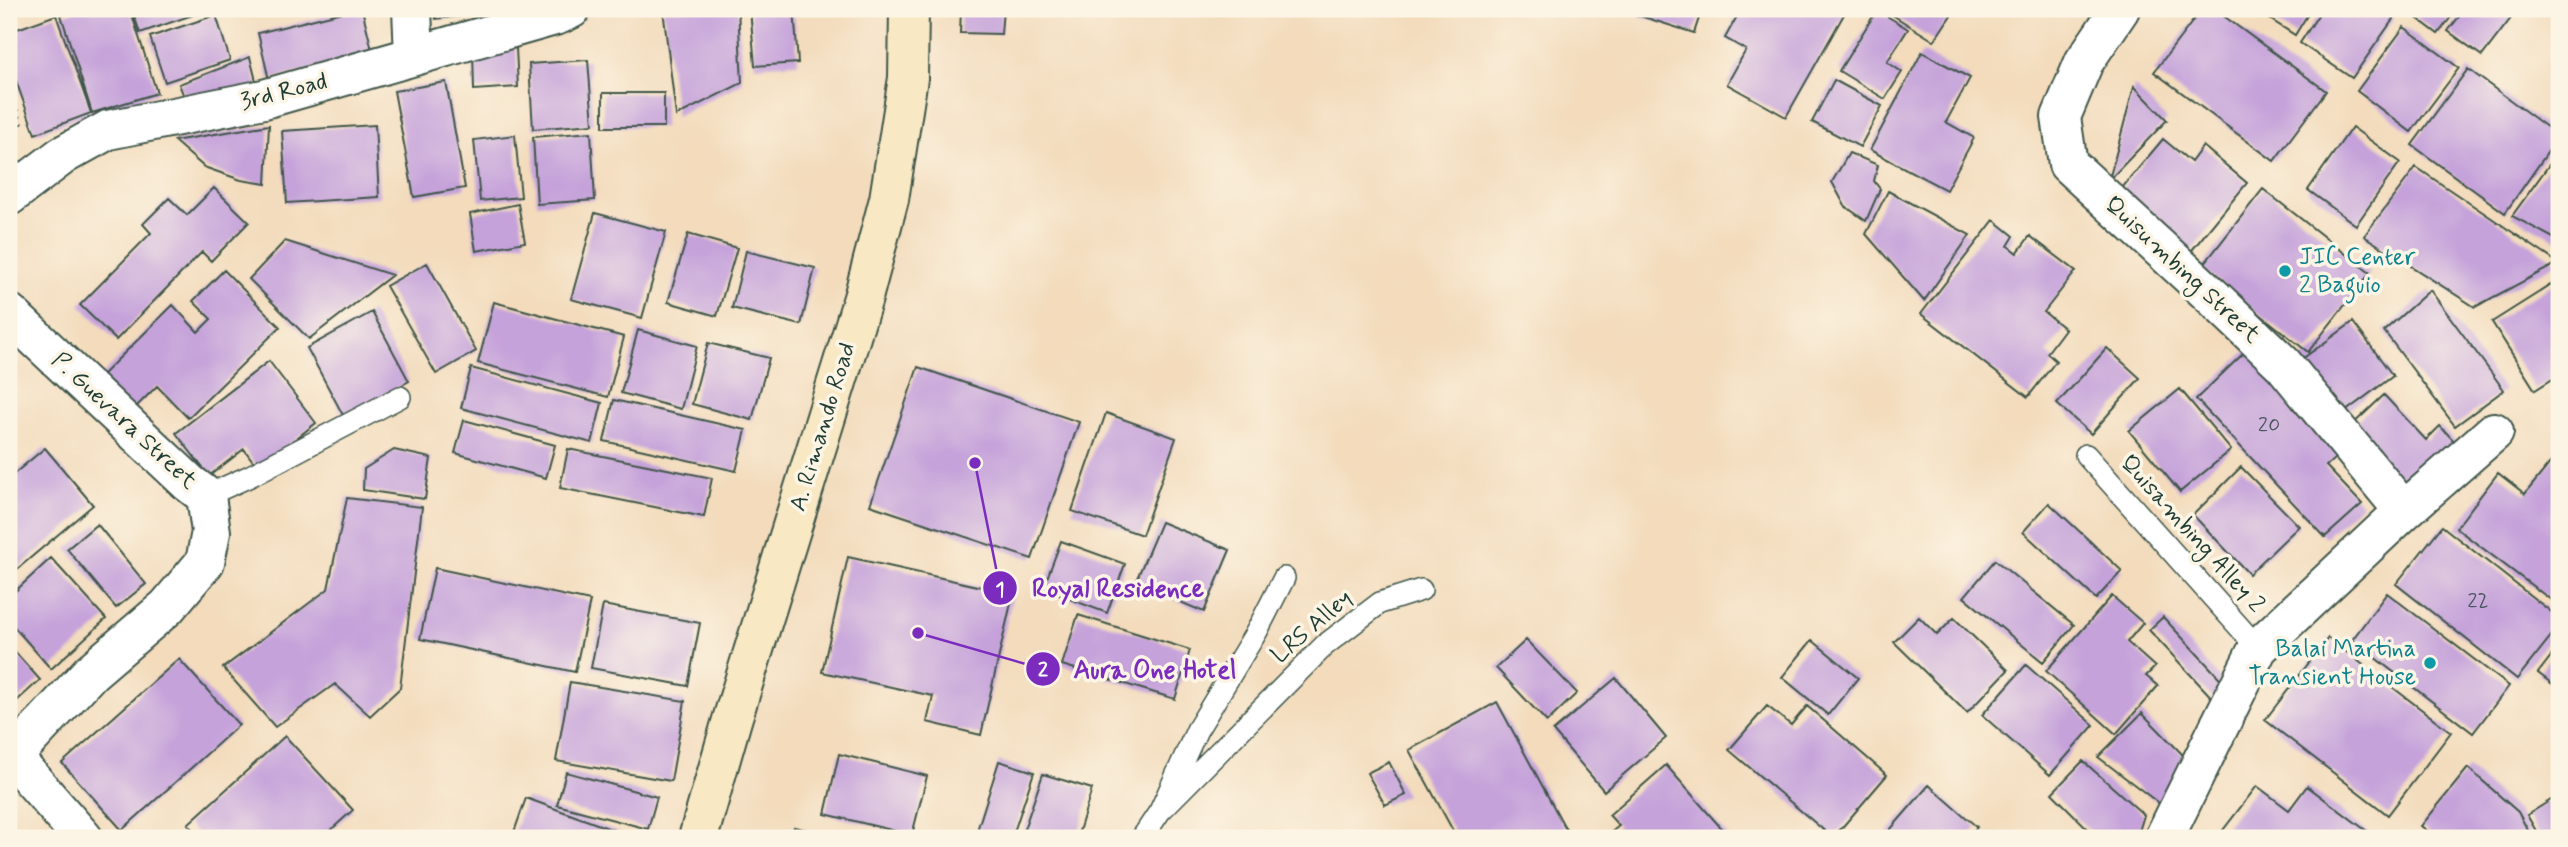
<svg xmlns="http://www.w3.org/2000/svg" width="2568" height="847" font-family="Mynerve,sans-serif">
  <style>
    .building { fill: #c5a2da }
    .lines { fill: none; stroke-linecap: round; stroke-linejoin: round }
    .service-casing { stroke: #3f5548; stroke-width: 24 }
    .minor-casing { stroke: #3f5548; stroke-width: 42 }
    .secondary-casing { stroke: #3f5548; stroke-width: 42 }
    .path { stroke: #3f5548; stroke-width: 4.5; stroke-dasharray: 2 5; stroke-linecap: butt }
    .service { stroke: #fff; stroke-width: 21 }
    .minor { stroke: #fff; stroke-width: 38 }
    .secondary { stroke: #f8e8c3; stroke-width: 38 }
    .culture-dot { fill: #0f9aa8; stroke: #fcf5e5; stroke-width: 2.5 }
    .labels { text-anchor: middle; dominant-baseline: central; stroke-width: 7; stroke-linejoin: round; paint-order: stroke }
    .number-label { font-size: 21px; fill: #48565e }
    .street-label { font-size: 24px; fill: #1f3d34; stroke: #fcf5e5 }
    .culture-label { font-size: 24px; fill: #0d838f; stroke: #fcf5e5; text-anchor: start }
    .leader { fill: none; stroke: #7b2cbf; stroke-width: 2.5 }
    .callout-dot { fill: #7b2cbf; stroke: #fcf5e5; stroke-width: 2.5 }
    .mark-label { font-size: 21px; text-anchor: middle; font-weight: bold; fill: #fff }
    .callout-label { font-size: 26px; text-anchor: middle; font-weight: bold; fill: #7b2cbf; stroke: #fcf5e5; stroke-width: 7; stroke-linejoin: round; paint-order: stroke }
  </style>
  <rect width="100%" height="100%" fill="#fcf5e5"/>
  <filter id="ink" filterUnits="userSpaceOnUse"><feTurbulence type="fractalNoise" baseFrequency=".0143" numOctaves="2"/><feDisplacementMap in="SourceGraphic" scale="14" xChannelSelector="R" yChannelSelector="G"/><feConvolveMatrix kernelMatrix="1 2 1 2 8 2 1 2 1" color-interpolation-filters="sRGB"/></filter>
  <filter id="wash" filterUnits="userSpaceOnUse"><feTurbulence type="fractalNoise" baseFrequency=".00686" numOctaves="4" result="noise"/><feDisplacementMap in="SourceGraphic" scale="28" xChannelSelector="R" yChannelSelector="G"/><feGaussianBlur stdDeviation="1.57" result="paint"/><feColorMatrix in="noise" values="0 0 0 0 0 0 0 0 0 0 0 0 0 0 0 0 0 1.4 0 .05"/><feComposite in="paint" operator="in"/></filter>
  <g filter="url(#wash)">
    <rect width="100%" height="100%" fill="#f3dbbc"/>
    <g id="blocks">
      <path class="building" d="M81 9H130L157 93 92 113 61 15Z
        M132 9H210L140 33Z
        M355 9H362L373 54 269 80 258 33Z
        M435 9H479V14L436 19Z
        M663 9H738L742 83 676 116Z
        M750 9H794L798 63 755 66Z
        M961 9H1003L1001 34 960 33Z
        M1618 9H1702L1694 33Z
        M1741 9H1847L1786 117 1727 84 1746 50 1725 38Z
        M1883 9H1955L1934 41Z
        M2202 9H2214L2326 91 2274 161 2154 72Z
        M2254 9H2311L2295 35Z
        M2322 9H2380L2394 18 2352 78 2300 43Z
        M2405 9H2457L2438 34Z
        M2465 9H2518L2482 56 2448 31Z
        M1877 10 1908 29 1887 62 1902 72 1885 99 1839 71Z
        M56 15 91 113 35 134 9 61V32Z
        M216 15 230 60 165 82 150 37Z
        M2404 27 2459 68 2411 132 2357 91Z
        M516 48 518 87 474 90 473 50Z
        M1922 52 1970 78 1946 122 1974 138 1946 190 1870 150Z
        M250 57 258 89 185 99 179 84Z
        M588 60 593 124 533 129 529 64Z
        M2468 69 2559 136 2505 213 2412 145Z
        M1834 80 1882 106 1860 147 1812 122Z
        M446 82 465 188 414 197 394 91Z
        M2134 86 2167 120 2109 180Z
        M603 93H664V127H603Z
        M269 125 266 184 241 180 204 167 174 141Z
        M375 125 379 197 287 203 282 131Z
        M2352 127 2400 162 2356 225 2308 190Z
        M591 132 595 200 537 204 533 137Z
        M515 135 521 197 480 201 474 140Z
        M2163 139 2191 162 2203 146 2247 183 2188 255 2116 195Z
        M2559 151V241L2512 216Z
        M1849 153 1878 165 1874 181 1880 189 1866 221 1845 206 1832 182Z
        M2416 167 2558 263 2475 307 2364 236Z
        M214 188 249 222 211 261 202 252 116 340 80 305 151 233 143 224 169 198 187 215Z
        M2263 189 2370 273 2308 352 2201 268Z
        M1888 191 1970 235 1924 301 1866 234Z
        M518 204 525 242 476 251 470 214Z
        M595 213 666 232 642 318 571 299Z
        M1994 220 2014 236 2008 246 2017 253 2030 236 2076 271 2044 312 2065 329 2047 353 2056 361 2028 397 1921 314Z
        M688 234 737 248 717 316 668 302Z
        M285 241 392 275 309 339 249 279Z
        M746 251 815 268 801 325 732 308Z
        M427 263 476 351 436 374 386 286Z
        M224 270 280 327 188 418 157 386 130 413 98 379 173 305 198 332 211 319 193 301Z
        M2557 281 2559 285V375L2535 390 2492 322Z
        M2430 290 2504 390 2455 426 2384 331Z
        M494 302 624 337 608 397 478 363Z
        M372 312 409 381 344 417 307 348Z
        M2353 322 2393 376 2338 417 2298 362Z
        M638 330 697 346 681 409 621 393Z
        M708 343 769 358 752 420 692 404Z
        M2107 348 2140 378 2091 434 2057 404Z
        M2247 350 2342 452 2326 466 2362 504 2325 537 2196 399Z
        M269 361 316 423 258 468 244 449 209 476 176 433Z
        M918 367 1079 422 1032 559 870 505Z
        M471 368 602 403 592 443 461 408Z
        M2180 389 2231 450 2180 492 2129 431Z
        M2384 395 2426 440 2440 426 2456 443 2407 490 2349 428Z
        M614 400 746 430 736 471 604 441Z
        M1106 413 1176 438 1142 535 1072 511Z
        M464 420 555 445 546 478 455 453Z
        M45 448 93 505 9 576V478Z
        M568 449 712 478 704 517 560 488Z
        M394 450 431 458 425 499 363 490 364 469Z
        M2558 453 2559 454V606L2456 528 2498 473 2525 494Z
        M2241 467 2299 526 2249 574 2193 515Z
        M347 498 422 507 400 688 370 716 335 684 275 727 223 668 328 589Z
        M2049 503 2122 571 2096 599 2023 532Z
        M1161 522 1230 550 1204 612 1135 583Z
        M97 524 146 584 116 608 67 549Z
        M2442 526 2559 618V626L2517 679 2396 584Z
        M1061 541 1125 564 1107 613 1043 589Z
        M848 557 1013 594 981 735 927 722 933 696 822 672Z
        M51 558 106 619 51 669 9 621V597Z
        M1995 560 2074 625 2043 662 1964 597Z
        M435 568 590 601 575 672 420 639Z
        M2387 593 2509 686 2473 733 2352 640Z
        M2112 596 2143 623 2127 642 2155 667 2146 676 2158 686 2116 734 2046 671Z
        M603 605 700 623 688 686 591 668Z
        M1078 615 1190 650 1175 699 1062 665Z
        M1919 617 1937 635 1954 618 2008 670 1967 713 1894 642Z
        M2163 617 2229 688 2215 701 2149 630Z
        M2328 638 2451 732 2388 815 2265 720Z
        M1526 640 1577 693 1547 722 1496 668Z
        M1812 640 1858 678 1828 715 1782 677Z
        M9 645 40 680 9 708Z
        M2559 646V689L2538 673Z
        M179 659 239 725 122 830 62 763Z
        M2026 665 2094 725 2050 775 1982 715Z
        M1616 678 1666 738 1604 791 1553 731Z
        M570 682 685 701 671 781 556 761Z
        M1497 702 1570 837 1568 838H1457L1409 750Z
        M1767 706 1791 725 1807 706 1887 775 1833 838 1729 750Z
        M2142 713 2183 755 2161 805 2098 757Z
        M285 736 353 810 322 838H201L188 824Z
        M839 754 927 776 912 835 825 814Z
        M999 761 1034 772 1012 838H990L976 834Z
        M2083 761 2144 815 2137 838H2097L2052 793Z
        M1389 762 1406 795 1385 805 1367 773Z
        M1666 765 1729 837 1727 838H1604L1619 826 1609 815Z
        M2468 768 2518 812 2532 838H2437L2421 826Z
        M566 772 657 797 648 829 557 805Z
        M1043 774 1092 789 1077 838H1021Z
        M1929 785 1977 827 1968 838H1883Z
        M2257 786 2289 810 2307 786 2376 838H2217Z
        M2559 795V838H2540L2527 815Z
        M526 798 635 838H512Z
        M794 827 839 837V838H791Z"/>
    </g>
  </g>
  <g filter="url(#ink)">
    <use href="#blocks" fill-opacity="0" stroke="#3f5548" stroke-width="2"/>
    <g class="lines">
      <g class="service-casing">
        <path id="service" d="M2086 455 2258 648
          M206 496 250 476 400 397
          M1160 811 1325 645 1380 603 1421 590
          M1142 838 1160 811 1197 730 1257 631 1284 578"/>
      </g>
      <g class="minor-casing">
        <path id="minor" d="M412 9 414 56
          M2120 9 2084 62 2061 117 2068 164 2214 298 2283 364 2404 511
          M9 196 63 155 108 130 264 99 558 15 571 9
          M9 313 189 483 206 496 211 532 205 562 167 607 91 672 13 756
          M9 753 83 838
          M2164 838 2258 648 2404 511 2494 432"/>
      </g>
      <g class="secondary-casing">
        <path id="secondary" d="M698 838 732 720 863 298 889 199 908 78 909 9"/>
      </g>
      <path class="path" d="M9 90 23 129"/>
      <use href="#service" class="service"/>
      <use href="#minor" class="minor"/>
      <use href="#secondary" class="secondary"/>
    </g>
  </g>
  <g class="culture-dot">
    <circle cx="2285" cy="271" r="7"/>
    <circle cx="2430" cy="663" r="7"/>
  </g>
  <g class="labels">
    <g class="number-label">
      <text x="2269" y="425">20</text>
      <text x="2478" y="601">22</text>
    </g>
    <g class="street-label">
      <text transform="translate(284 92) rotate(-14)">3rd Road</text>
      <text transform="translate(2182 270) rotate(43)">Quisumbing Street</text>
      <text transform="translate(124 421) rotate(43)">P. Guevara Street</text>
      <text transform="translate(823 427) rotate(-73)">A. Rimando Road</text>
      <text transform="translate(2192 534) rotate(48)">Quisambing Alley 2</text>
      <text transform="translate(1312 627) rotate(-41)">LRS Alley</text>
    </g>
    <g class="culture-label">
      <text x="2299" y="257">JIC Center<tspan x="2299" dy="28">2 Baguio</tspan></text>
      <text x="2416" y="649" text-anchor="end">Balai Martina<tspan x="2416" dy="28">Transient House</tspan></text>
    </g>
  </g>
  <path class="leader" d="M975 463L1000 588M918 633L1043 669"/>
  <g class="callout-dot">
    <circle cx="975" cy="463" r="7"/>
    <circle cx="918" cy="633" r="7"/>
    <circle cx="1000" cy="588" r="18"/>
    <circle cx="1043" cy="669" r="18"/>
  </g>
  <g class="mark-label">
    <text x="1000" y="596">1</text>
    <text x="1043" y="676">2</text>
  </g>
  <g class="callout-label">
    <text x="1118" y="597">Royal Residence</text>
    <text x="1155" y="678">Aura One Hotel</text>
  </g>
  <rect width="2568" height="847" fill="none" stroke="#fcf5e5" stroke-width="35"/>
</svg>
